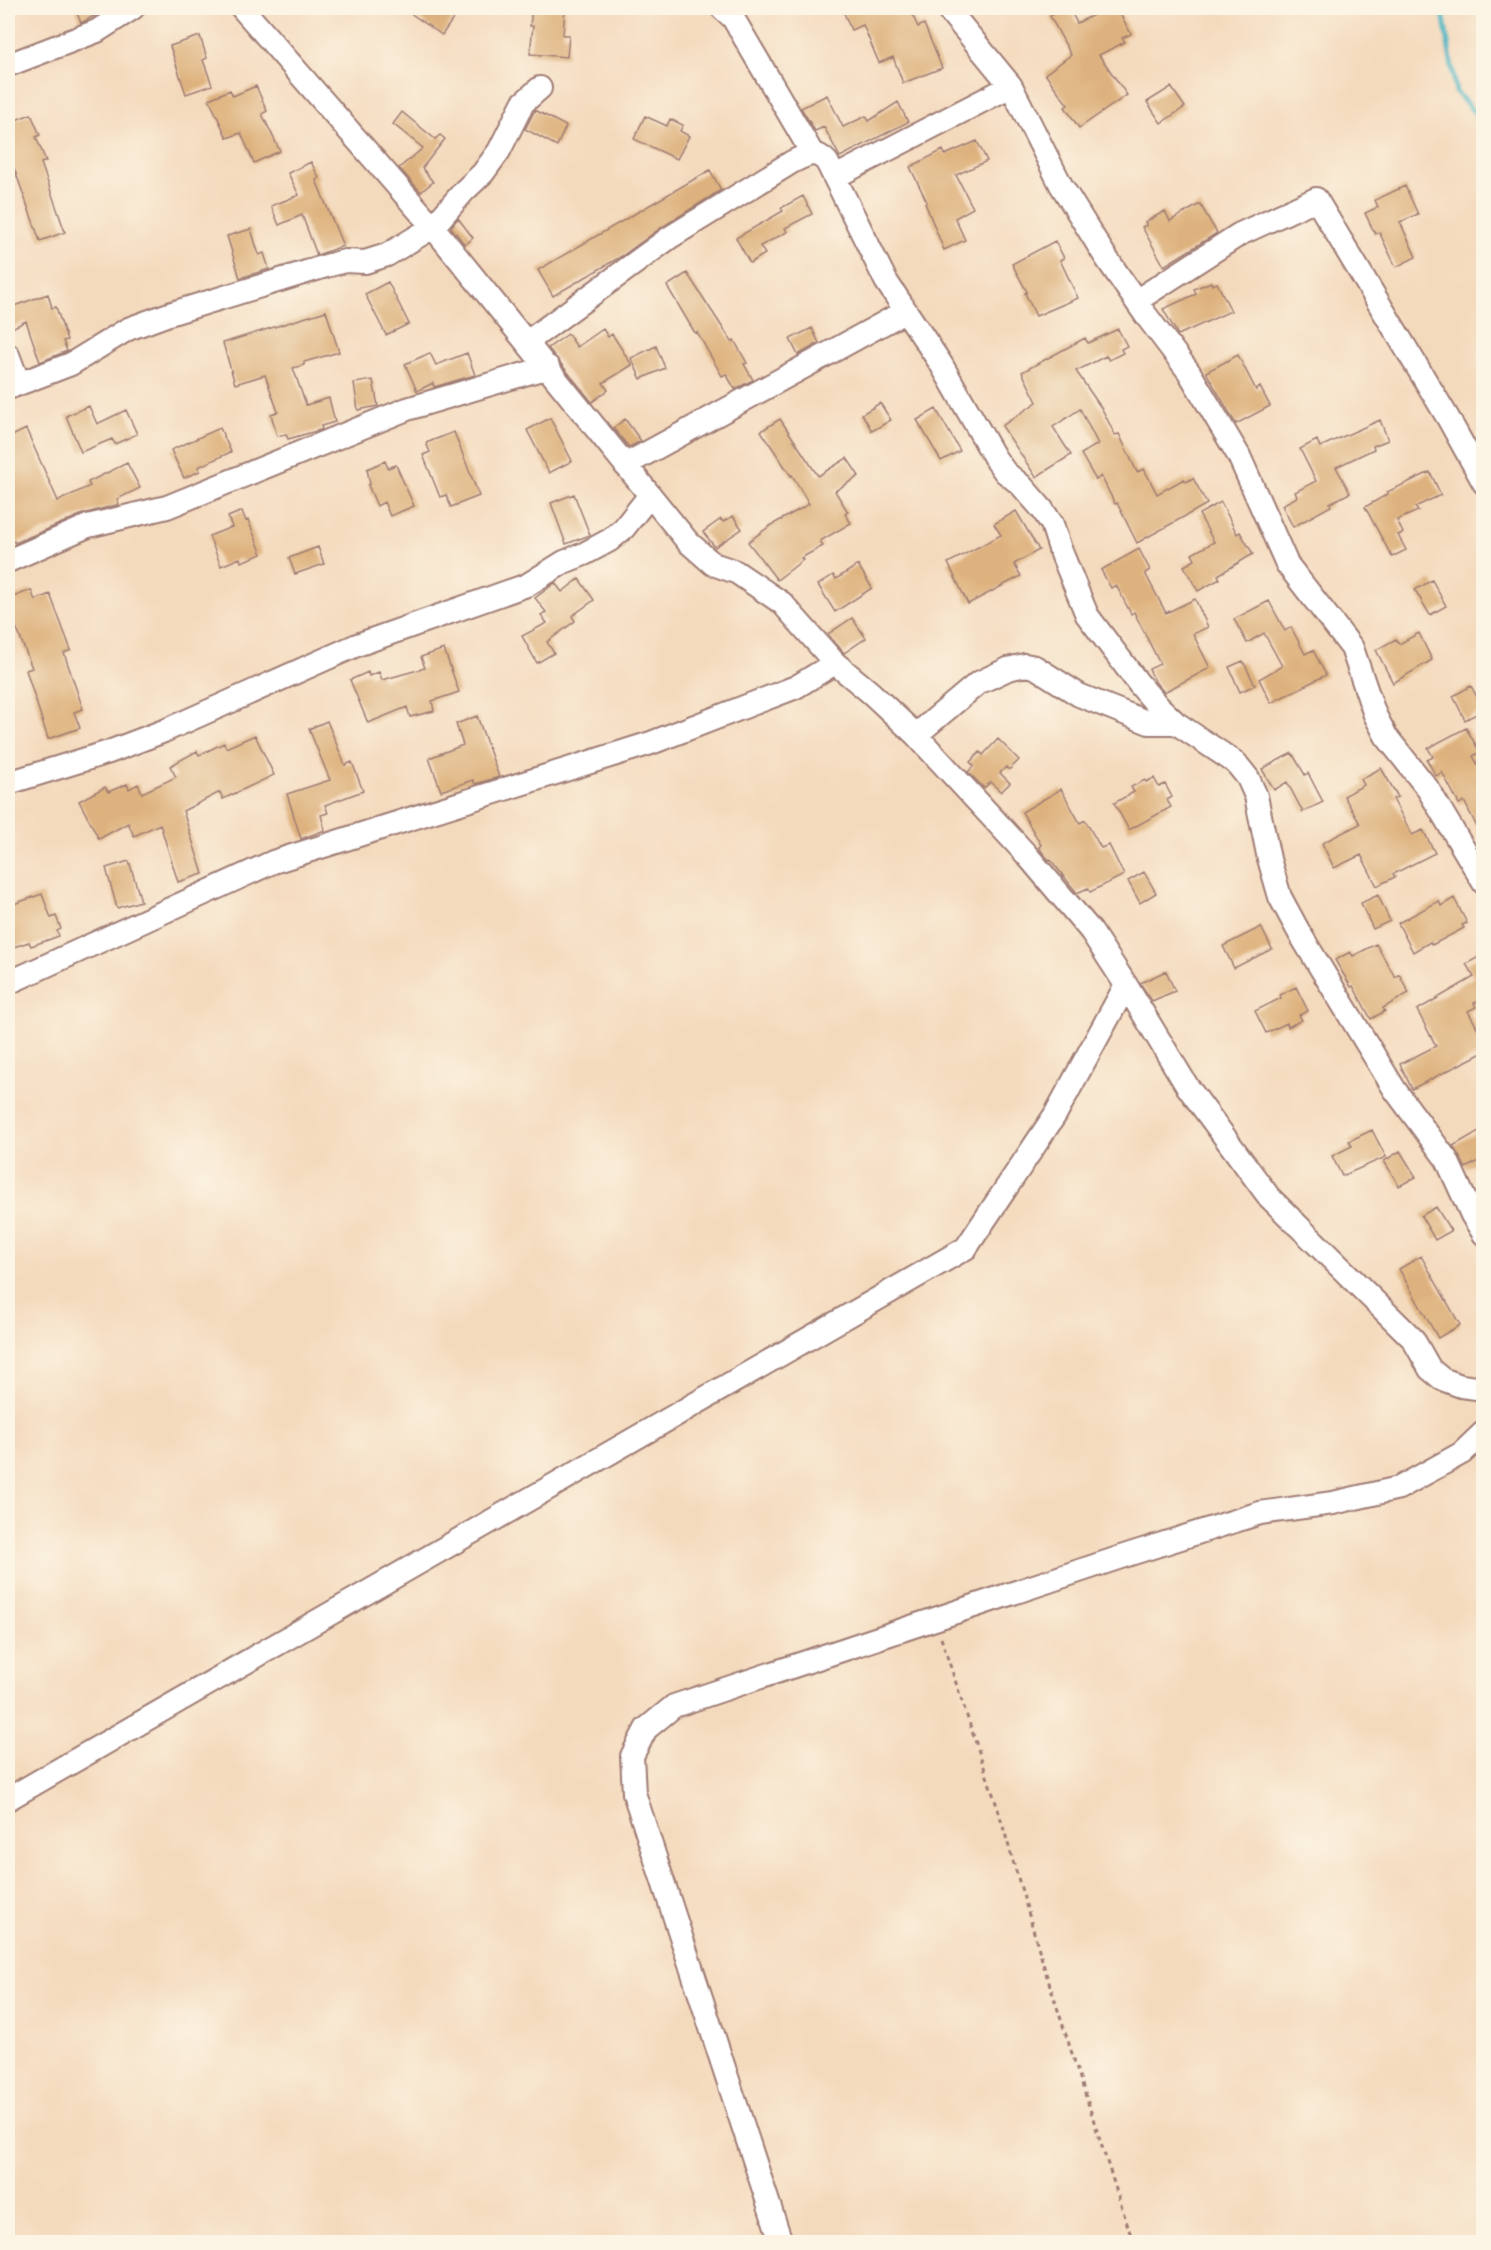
<svg xmlns="http://www.w3.org/2000/svg" width="1491" height="2250" font-family="'IM FELL DW Pica',serif">
  <style>
    .lines { fill: none; stroke-linecap: round; stroke-linejoin: round }
    .stream { stroke: #46b3c2; stroke-width: 5 }
    .building { fill: #deb27e }
    .minor-casing { stroke: #9f7c74; stroke-width: 26 }
    .path { stroke: #9f7c74; stroke-width: 3; stroke-dasharray: 4.5 4.5; stroke-linecap: butt }
    .minor { stroke: #fff; stroke-width: 22 }
  </style>
  <rect width="100%" height="100%" fill="#fcf5e5"/>
  <filter id="ink" filterUnits="userSpaceOnUse"><feTurbulence type="fractalNoise" baseFrequency=".0167" numOctaves="2"/><feDisplacementMap in="SourceGraphic" scale="12" xChannelSelector="R" yChannelSelector="G"/><feConvolveMatrix kernelMatrix="1 2 1 2 8 2 1 2 1" color-interpolation-filters="sRGB"/></filter>
  <filter id="wash" filterUnits="userSpaceOnUse"><feTurbulence type="fractalNoise" baseFrequency=".008" numOctaves="4" result="noise"/><feDisplacementMap in="SourceGraphic" scale="24" xChannelSelector="R" yChannelSelector="G"/><feGaussianBlur stdDeviation="1.35" result="paint"/><feColorMatrix in="noise" values="0 0 0 0 0 0 0 0 0 0 0 0 0 0 0 0 0 1.4 0 .05"/><feComposite in="paint" operator="in"/></filter>
  <g filter="url(#wash)">
    <rect width="100%" height="100%" fill="#f4dabd"/>
    <g class="lines">
      <path class="stream" d="M1436 8 1443 12 1456 92 1484 123"/>
    </g>
    <g id="blocks">
      <path class="building" d="M75 8H109L81 23Z
        M403 8H449L457 13 442 35Z
        M532 8H565L563 35H569L567 57 530 54 533 26H530Z
        M842 8H909L918 27 924 24 942 68 903 83 893 57 879 63 863 25 851 30Z
        M1065 8H1069L1077 23 1108 8H1117L1131 34 1122 38 1125 42 1099 55 1127 95 1079 128 1065 107 1068 105 1045 74 1071 55 1050 16Z
        M200 36 207 58 203 60 212 85 186 94 170 46Z
        M256 86 267 111 262 114 280 151 254 163 241 133 227 138 209 99 230 90 233 96Z
        M1171 87 1185 107 1161 123 1147 102Z
        M827 95 843 127 866 116 869 121 898 102 908 122 840 157 824 127 815 131 801 108Z
        M535 110 566 126 557 146 525 129Z
        M402 112 435 139 440 135 445 139 422 168 433 182 421 192 399 168 423 148 393 124Z
        M31 114 40 135 36 137 46 161 41 163 65 232 40 241 8 151V123Z
        M645 116 667 126 670 119 683 125 680 131 689 136 677 159 634 139Z
        M977 141 987 161 956 175 973 208 955 218 965 240 944 250 925 203 927 202 910 167 943 150 945 155Z
        M311 162 319 178 316 180 343 246 317 255 302 215 279 225 271 206 299 195 288 173Z
        M710 170 721 190 662 227 622 256 553 296 538 270Z
        M1405 186 1418 214 1400 222 1416 257 1396 267 1379 232 1375 234 1365 213 1378 207 1375 200Z
        M803 196 812 214 785 228 787 232 760 246 765 254 750 263 736 238 783 211 781 208Z
        M1200 204 1217 233 1164 266 1142 227 1147 225 1145 222 1165 211 1170 221Z
        M458 218 473 238 465 245 451 227Z
        M251 229 259 255 264 253 269 269 240 278 227 236Z
        M1055 241 1064 258 1060 260 1078 298 1036 316 1025 293 1027 292 1012 264Z
        M687 273 732 342 734 340 747 363 744 364 753 380 735 389 726 374 722 376 697 332 695 333 667 286Z
        M388 282 409 324 386 335 365 294Z
        M1211 282 1212 285 1217 283 1231 311 1178 335 1163 309 1196 294 1194 289Z
        M48 294 52 308 56 307 67 340 63 341 67 351 40 362 26 321 8 330V308Z
        M326 311 339 352 304 362V365L293 368 306 405 329 398 335 422 321 426 322 429 320 430 288 439 286 434 277 436 271 414 278 412 265 375 235 384 223 343Z
        M812 328 819 343 798 355 790 339Z
        M603 329 608 337 612 334 632 365 603 383 608 390 592 402 548 348 568 334 577 347Z
        M1118 329 1127 346 1121 349 1123 353 1109 360 1106 356 1076 371 1102 409 1115 435 1119 434 1137 472 1144 469 1157 494 1184 479 1186 482 1193 478 1207 504 1137 543 1117 503 1115 504 1101 476 1096 480 1081 454 1098 444 1080 409 1053 427 1071 455 1036 477 1002 426 1037 402 1022 372 1085 338 1088 343Z
        M656 346 665 368 641 379 631 358Z
        M430 353 436 365 467 353 475 375 434 387 433 383 417 391 405 364Z
        M1238 355 1256 390 1260 387 1270 406 1236 424 1206 372Z
        M373 380 378 406 358 410 354 383Z
        M880 403 891 420 872 431 862 414Z
        M89 406 97 424 126 410 137 434 115 444 112 439 81 452 66 416Z
        M936 409 960 451 941 461 917 420Z
        M550 418 572 461 549 473 527 430Z
        M625 419 641 441 629 447 613 428Z
        M780 419 818 476 847 458 859 476 835 491 848 512 845 514 851 523 820 541 823 546 801 558 803 560 777 580 748 542 770 526 809 504 792 475 791 476 761 431Z
        M1380 420 1388 440 1373 446 1374 449 1336 467 1350 493 1330 503 1331 506 1293 527 1282 505 1297 497 1295 492 1316 481 1300 449 1317 440 1320 447Z
        M220 428 231 452 198 467 200 471 184 478 171 450Z
        M26 429 58 501 90 486 88 482 127 463 140 488 117 499 119 504 116 505 83 514 15 543 14 541 8 544V438Z
        M454 432 479 496 451 507 446 495 440 497 423 455 430 452 426 443Z
        M385 461 388 468 396 465 414 506 390 516 384 502 377 506 368 485 370 484 367 469Z
        M1430 472 1441 495 1415 507 1418 511 1397 520 1403 533 1398 535 1406 550 1392 557 1365 507 1388 494 1387 492Z
        M574 494 590 535 566 544 551 503Z
        M1221 502 1237 534 1240 532 1253 554 1218 575 1220 579 1198 591 1184 566 1195 560 1192 554 1214 542 1199 514Z
        M242 511 246 521 248 520 262 554 241 562 240 558 221 566 209 536 232 527 228 517Z
        M1016 511 1039 550 1014 564 1021 576 968 604 948 563 1001 535 994 524Z
        M733 516 742 529 715 547 703 532 721 519 723 522Z
        M318 547 324 564 295 574 289 558Z
        M1139 549 1150 570 1145 573 1166 613 1195 599 1208 627 1193 634 1210 668 1164 692 1156 683 1149 669 1160 664 1134 612 1131 614 1116 585 1111 588 1101 570Z
        M858 565 872 588 835 612 818 585 833 575 836 579Z
        M579 579 594 600 572 616 575 621 547 642 554 653 537 663 522 636 547 623 541 615 546 612 535 598 555 583 562 592Z
        M1432 580 1446 606 1430 615 1415 590Z
        M31 590 35 600 50 594 71 650 64 653 83 709 74 712 80 728 48 739 26 670 32 668 8 606V599Z
        M1269 601 1285 631 1291 627 1305 654 1313 650 1326 675 1271 703 1259 679 1282 666 1264 633 1247 643 1234 619Z
        M852 618 866 638 844 653 828 634Z
        M1419 633 1432 660 1393 683 1376 650 1396 639 1399 644Z
        M444 649 459 692 432 701 434 711 410 717 407 707 368 723 350 680 368 672 369 676 379 672 382 680 425 668 421 657Z
        M1243 661 1255 685 1240 692 1229 667Z
        M1471 686 1484 710 1465 720 1453 696Z
        M477 716 499 777 475 784 473 780 441 791 429 758 463 745 456 724Z
        M327 721 345 765 352 762 363 791 325 805 328 813 321 815 325 830 301 839 287 794 330 780 309 729Z
        M1466 728 1480 752 1473 756 1484 776V841L1464 801 1459 804 1442 772 1436 776 1427 760 1433 757 1428 748Z
        M255 735 274 775 223 799 220 792 183 811 203 874 178 882 160 824 134 836 128 823 99 839 79 801 105 787 108 792 127 784 129 789 138 784 142 793 176 777 170 766 197 751 199 755 224 743 226 748Z
        M998 739 1019 760 1009 770 1006 767 1000 773 1010 783 1001 792 991 782 984 788 968 772 974 766 970 762 980 752 983 755Z
        M1292 753 1305 775 1308 773 1323 802 1303 812 1287 782 1274 790 1262 769Z
        M1381 768 1398 797 1393 799 1412 835 1423 830 1435 853 1393 874 1395 877 1377 886 1361 855 1334 868 1322 843 1360 824 1344 796 1364 785 1361 779Z
        M1154 778 1159 787 1165 784 1172 797 1167 800 1171 807 1129 830 1114 803 1134 792 1131 787 1145 780 1146 782Z
        M1061 789 1080 823 1085 820 1101 848 1109 845 1124 875 1090 892 1088 888 1077 893 1050 859 1049 860 1042 852 1039 847 1041 845 1022 812Z
        M129 861 141 901 117 908 106 868Z
        M1144 872 1156 893 1140 903 1128 881Z
        M42 894 51 918 56 916 61 929 57 931 59 936 31 946 29 942 8 949V906Z
        M1378 895 1390 921 1373 929 1361 903Z
        M1454 898 1467 923 1462 925 1464 928 1432 945 1430 942 1413 952 1398 923 1439 901 1441 906Z
        M1261 927 1272 949 1234 968 1223 946Z
        M1376 944 1395 977 1399 974 1409 993 1383 1008 1385 1011 1371 1019 1353 986 1351 987 1335 960 1350 952 1353 956Z
        M1484 954V998L1474 1003 1476 1007 1468 1011 1484 1040V1052L1412 1089 1400 1064 1436 1046 1417 1010 1474 977 1466 964Z
        M1166 971 1175 991 1152 1001 1140 983Z
        M1296 987 1308 1011 1299 1015 1302 1020 1288 1027 1287 1023 1266 1033 1255 1011 1281 998 1280 995Z
        M1484 1128V1158L1466 1168 1453 1146Z
        M1372 1130 1386 1157 1342 1176 1332 1156 1352 1146 1349 1141Z
        M1400 1151 1416 1177 1399 1186 1384 1161Z
        M1436 1207 1451 1231 1435 1240 1421 1216Z
        M1421 1256 1460 1325 1438 1338 1399 1269Z"/>
    </g>
  </g>
  <g filter="url(#ink)">
    <use href="#blocks" fill-opacity="0" stroke="#9f7c74" stroke-width="1.5"/>
    <g class="lines">
      <g class="minor-casing">
        <path id="minor" d="M242 8 433 227 688 542 713 564 736 572 782 603 835 663 871 693 916 735 1026 854 1091 931 1126 985 1187 1086 1269 1197 1413 1339 1430 1369 1442 1379 1461 1386 1484 1389
          M722 8 733 18 812 153
          M947 8 1011 86 1061 185 1105 256 1145 314 1189 372 1239 456 1287 564 1352 648 1375 715 1386 736 1428 789 1484 883
          M8 65 97 31 133 8
          M835 177 1011 86
          M1136 301 1240 234 1316 199 1448 418 1484 483
          M527 342 669 238 792 162C807 155 815 149 827 162L886 281 941 364 995 458 1005 472 1021 485 1042 509 1052 524 1060 549 1087 615 1139 684 1158 706 1176 723 1236 763 1248 778 1256 796 1269 859 1280 897 1300 934 1395 1090 1447 1160 1472 1215 1484 1234
          M8 355 19 384
          M8 388 71 364 128 329 169 314 326 266 345 261 365 262 387 255 433 227 464 191 483 173 499 151 523 103 540 88
          M625 465 906 311
          M8 561 88 526 167 507 407 409 548 367
          M916 735 978 683 1008 669 1025 665 1035 667 1079 695 1149 723H1176
          M8 783 109 752 164 731 357 645 527 585 564 562 584 554 610 540 624 528 650 495
          M8 983 273 862 651 743 796 687 835 663
          M8 1799 966 1248 1055 1115 1126 985
          M781 2242 634 1793 632 1756 646 1729 674 1706 1127 1555 1260 1513 1333 1503 1399 1488 1462 1453 1484 1432"/>
      </g>
      <path class="path" d="M941 1638 997 1806 1045 1970 1133 2242"/>
      <use href="#minor" class="minor"/>
    </g>
  </g>
  <rect width="1491" height="2250" fill="none" stroke="#fcf5e5" stroke-width="30"/>
</svg>
